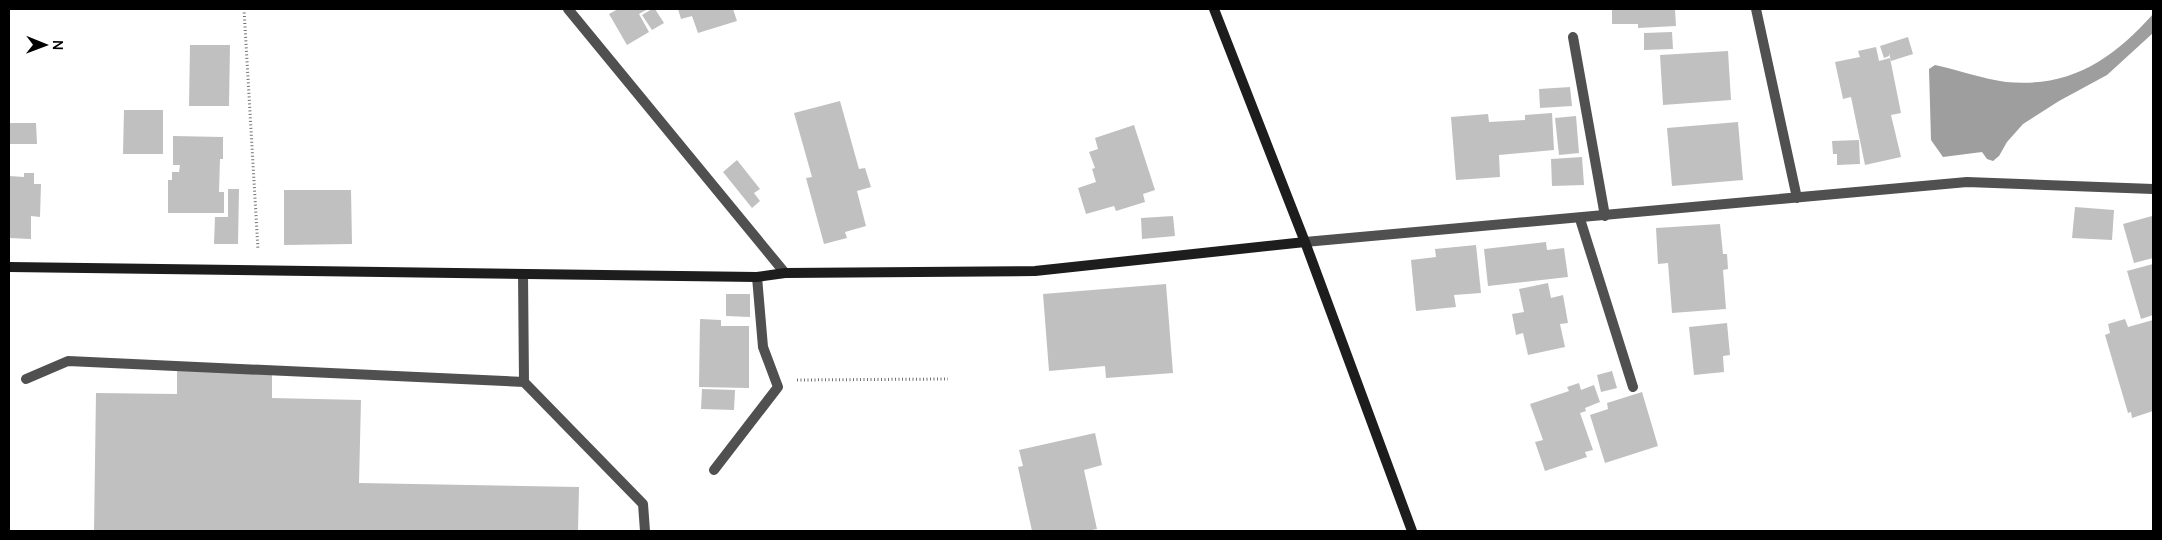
<svg xmlns="http://www.w3.org/2000/svg" width="2162" height="540" font-family="Manrope,sans-serif">
  <style>
    .water { fill: #9e9e9e }
    .building { fill: #c0c0c0 }
    .lines { fill: none; stroke-linecap: round; stroke-linejoin: round }
    .path { stroke: #727272; stroke-width: 3; stroke-dasharray: 1 2.5; stroke-linecap: butt }
    .lane { stroke: #505050; stroke-width: 10 }
    .street { stroke: #505050; stroke-width: 10 }
    .secondary { stroke: #1d1d1d; stroke-width: 10 }
  </style>
  <rect width="100%" height="100%" fill="#fff"/>
  <path class="water" d="M2153 14V33L2107 75 2059 101 2023 124 2007 142 1999 156 1993 161 1987 159 1982 152 1943 157 1931 140 1929 69 1935 65C1958 70 1983 79 2006 82 2070 88 2112 60 2153 14Z"/>
  <path class="building" d="M618 9H648L639 14 649 32 627 45 609 14Z
    M652 9H655L664 23 652 30 642 15Z
    M678 9H733L737 21 698 33 692 16 681 19Z
    M1612 9H1675L1676 26 1638 28V24H1612Z
    M1672 32 1673 49 1644 50V33Z
    M1908 37 1913 54 1891 61 1889 53V56L1884 58 1880 46Z
    M190 45H230L229 106H189Z
    M1876 47 1879 61 1890 58 1901 113 1891 115 1901 157 1865 165 1851 97 1843 99 1835 62 1860 57 1858 51Z
    M1728 51 1731 100 1663 105 1660 55Z
    M1570 87 1572 106 1540 108 1539 89Z
    M840 101 859 169 865 168 871 187 857 191 866 226 845 232 847 238 824 244 806 178 812 177 794 113Z
    M124 110H163V154H123Z
    M1552 113 1554 150 1499 155 1500 177 1456 180 1451 117 1488 114 1489 122 1525 120V115Z
    M1576 116 1579 153 1559 155 1555 118Z
    M1738 122 1743 180 1672 186 1667 128Z
    M9 123H36L37 144H9Z
    M1134 125 1155 190 1143 194 1145 202 1116 211 1114 206 1086 214 1078 188 1096 182 1092 169 1095 168 1089 152 1098 149 1095 138Z
    M173 136 223 137V159H220L219 192H224V213H168V180H172V172H179L180 165H173Z
    M1859 140 1860 164 1837 165V154H1833L1832 141Z
    M1582 157 1584 185 1552 186 1551 159Z
    M737 160 760 189 754 193 760 201 752 208 723 172Z
    M24 173H34V184H41L40 217 31 216V239L9 238V176L24 177Z
    M228 189H239L238 244H214L215 217H228Z
    M284 190H351L352 244 284 245Z
    M2075 207 2114 210 2112 240 2072 238Z
    M1173 216 1175 236 1142 239 1141 218Z
    M2152 216 2153 258 2134 263 2123 224Z
    M1720 224 1723 254H1727L1728 269 1723 270 1726 309 1672 313 1668 263 1658 264 1656 228Z
    M1546 242 1547 250 1564 248 1568 277 1488 286 1484 249Z
    M1476 245 1481 293 1454 295 1456 307 1416 311 1411 260 1436 257 1435 249Z
    M2153 264V315L2141 319 2127 271Z
    M1548 283 1551 298 1563 295 1568 323 1560 324 1565 347 1528 355 1523 333 1516 335 1512 314 1524 312 1519 289Z
    M1166 284 1173 373 1106 378 1105 366 1049 371 1043 294Z
    M726 294H750V317L726 316Z
    M700 319 721 320V326H749V388L699 387Z
    M2125 319 2128 327 2153 320V411L2132 418 2131 412 2128 413 2105 335 2110 333 2108 324Z
    M1727 323 1730 355 1723 356 1724 372 1694 375 1689 327Z
    M177 370 272 372V398L361 400 359 483 579 487 578 531H94L96 393 177 394Z
    M1612 371 1617 388 1601 392 1597 375Z
    M1579 383 1581 390 1594 385 1600 402 1585 408 1586 411 1580 413 1593 450 1585 452 1587 457 1545 471 1535 442 1543 440 1530 404 1569 391 1567 387Z
    M702 389 735 390 734 410 701 409Z
    M1642 392 1658 446 1605 463 1590 415 1608 409 1607 403Z
    M1095 433 1102 465 1084 470 1097 529 1087 531H1032L1018 467 1023 466 1019 450Z"/>
  <g class="lines">
    <path class="path" d="M244 9 258 250
      M797 380 948 379"/>
    <path class="lane" d="M1573 37 1605 216
      M1580 219 1633 387
      M523 274 524 382 643 504 645 531
      M26 379 68 361 524 382"/>
    <path class="street" d="M568 9 785 273
      M1756 9 1797 198
      M1305 242 1967 182 2153 189
      M714 470 778 387 763 347 757 277"/>
    <path class="secondary" d="M1214 9 1305 242 1412 531
      M9 267 757 277 785 273 1035 271 1305 242"/>
  </g>
  <rect width="2162" height="540" fill="none" stroke="#000000" stroke-width="20"/>
  <g transform="translate(45 45) rotate(91)" stroke="#ffffff" stroke-width="4" paint-order="stroke">
  <path d="M0-4L9 19L0 12L-9 19Z" fill="#000000"/>
  <text y="-8" font-size="14" font-weight="bold" text-anchor="middle" fill="#000000">N</text>
  </g>
</svg>
